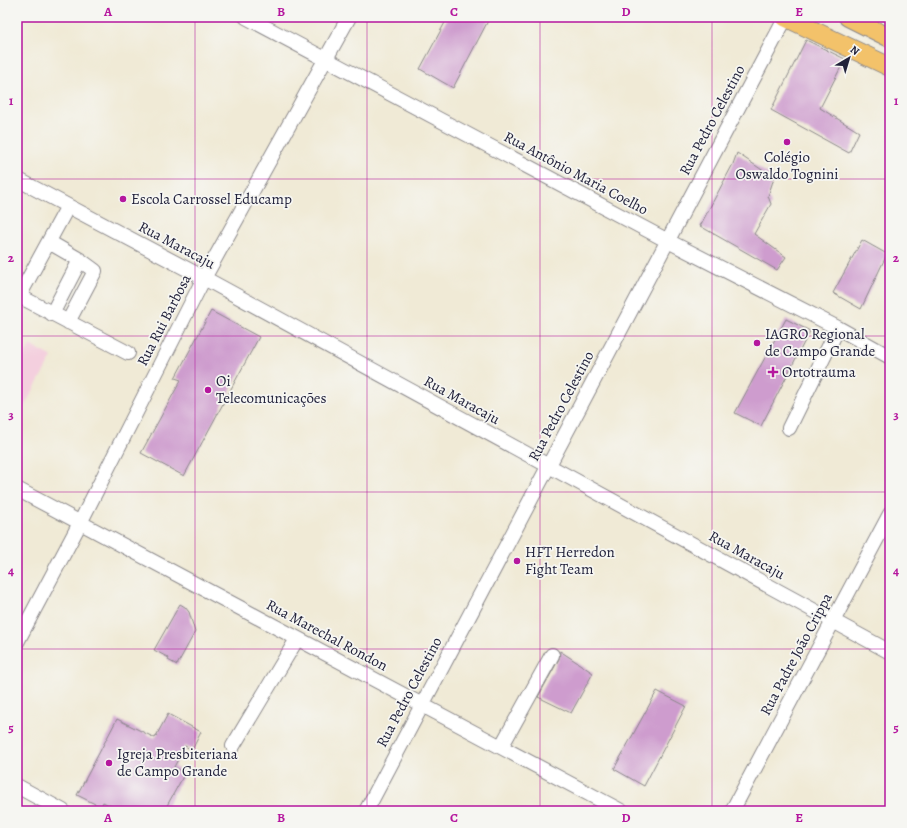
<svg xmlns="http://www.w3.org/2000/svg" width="907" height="828" font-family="Alegreya,serif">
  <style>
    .built { fill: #f4cfde }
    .building { fill: #ce9cce }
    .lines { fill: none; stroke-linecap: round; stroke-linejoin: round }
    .minor-casing { stroke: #898688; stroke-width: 16 }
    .major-casing { stroke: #898688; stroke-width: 20 }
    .minor { stroke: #fff; stroke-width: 14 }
    .major { stroke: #f3c26a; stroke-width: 18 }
    .grid { fill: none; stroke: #b5179e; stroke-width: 1; stroke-opacity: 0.55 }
    .poi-dot { fill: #b5179e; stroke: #f6f6f2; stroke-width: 1.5 }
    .labels { text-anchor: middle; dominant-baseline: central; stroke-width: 3.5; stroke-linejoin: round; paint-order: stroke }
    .street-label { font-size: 15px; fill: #22223b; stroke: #f6f6f2 }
    .poi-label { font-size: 15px; fill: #22223b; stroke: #f6f6f2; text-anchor: start }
    .neatline { fill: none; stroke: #b5179e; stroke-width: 1.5 }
    .grid-label { font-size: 13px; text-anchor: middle; font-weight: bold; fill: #b5179e }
  </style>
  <rect width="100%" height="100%" fill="#f6f6f2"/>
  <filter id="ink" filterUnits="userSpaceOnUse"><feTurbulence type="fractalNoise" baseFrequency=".025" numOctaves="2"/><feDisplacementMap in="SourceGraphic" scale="8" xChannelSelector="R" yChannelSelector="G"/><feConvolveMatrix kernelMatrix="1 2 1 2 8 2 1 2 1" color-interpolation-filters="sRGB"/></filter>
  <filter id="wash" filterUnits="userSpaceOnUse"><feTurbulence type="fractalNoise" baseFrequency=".012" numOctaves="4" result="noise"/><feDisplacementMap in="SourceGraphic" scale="16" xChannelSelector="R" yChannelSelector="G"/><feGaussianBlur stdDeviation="0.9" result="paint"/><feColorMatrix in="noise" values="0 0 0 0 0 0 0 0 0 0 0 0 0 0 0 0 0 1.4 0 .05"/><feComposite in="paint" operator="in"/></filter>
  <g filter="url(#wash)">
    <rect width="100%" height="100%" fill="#f0ead6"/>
    <path class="built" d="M30 345 52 357 17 419V370Z"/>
    <g id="blocks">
      <path class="building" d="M448 17H490L453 88 420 69Z
        M806 40 845 59 820 108 859 132 849 153 771 110Z
        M737 153 774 178 768 196 771 204 754 234 786 257 777 270 700 226 733 164Z
        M862 240 887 254 861 309 833 293Z
        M211 311 259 337 184 476 141 453 181 380 175 378Z
        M786 319 810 331 761 426 735 413Z
        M180 604 185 607 189 612 195 632 177 665 168 660 169 658 154 650Z
        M560 651 593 673 571 713 538 697 559 659Z
        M657 691 686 706 644 786 614 769Z
        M168 714 201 732 192 750 185 746 174 767 185 773 164 811H121L103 802 101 807 77 795 117 719 155 738Z"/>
    </g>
  </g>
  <g filter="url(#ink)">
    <use href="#blocks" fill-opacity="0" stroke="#898688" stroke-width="1"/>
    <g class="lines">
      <g class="minor-casing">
        <path id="minor" d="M246 17 668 241 838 328 890 357
          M17 179 204 278 890 652
          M49 242 80 260 95 271 68 322
          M19 296 128 353
          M17 300 68 206
          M52 314 80 260
          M789 428 838 328
          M17 489 621 811
          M17 642 80 523 204 278 349 17
          M233 746 297 639
          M501 747 552 655
          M17 786 63 811
          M366 811 786 17
          M732 811 890 514"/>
      </g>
      <g class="major-casing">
        <path id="major" d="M785 17 890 67
          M848 17 890 38"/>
      </g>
      <use href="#minor" class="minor"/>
      <use href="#major" class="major"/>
    </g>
  </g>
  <path class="grid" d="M195 17V811M367 17V811M540 17V811M712 17V811M17 179H890M17 336H890M17 492H890M17 649H890"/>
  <g class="poi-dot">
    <circle cx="787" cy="142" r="4"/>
    <circle cx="123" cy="199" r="4"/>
    <circle cx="757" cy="343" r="4"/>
    <path d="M771 366h4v4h4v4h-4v4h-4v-4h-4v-4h4z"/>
    <circle cx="208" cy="390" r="4"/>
    <circle cx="517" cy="561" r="4"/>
    <circle cx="109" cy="763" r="4"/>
  </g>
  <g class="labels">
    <g class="street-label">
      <text transform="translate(712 120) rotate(-62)">Rua Pedro Celestino</text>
      <text transform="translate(576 173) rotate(28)">Rua Antônio Maria Coelho</text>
      <text transform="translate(177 245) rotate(28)">Rua Maracaju</text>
      <text transform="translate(164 320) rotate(-63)">Rua Rui Barbosa</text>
      <text transform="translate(462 400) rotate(29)">Rua Maracaju</text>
      <text transform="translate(561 406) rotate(-62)">Rua Pedro Celestino</text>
      <text transform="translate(747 555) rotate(29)">Rua Maracaju</text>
      <text transform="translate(327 635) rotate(28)">Rua Marechal Rondon</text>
      <text transform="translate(796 654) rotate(-62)">Rua Padre João Crippa</text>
      <text transform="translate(409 692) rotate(-62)">Rua Pedro Celestino</text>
    </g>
    <g class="poi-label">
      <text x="787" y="157" text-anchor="middle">Colégio<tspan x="787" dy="17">Oswaldo Tognini</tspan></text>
      <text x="131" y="199">Escola Carrossel Educamp</text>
      <text x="765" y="334">IAGRO Regional<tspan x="765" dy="17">de Campo Grande</tspan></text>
      <text x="782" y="372">Ortotrauma</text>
      <text x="216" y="381">Oi<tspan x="216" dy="17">Telecomunicações</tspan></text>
      <text x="525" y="552">HFT Herredon<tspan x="525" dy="17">Fight Team</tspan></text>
      <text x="117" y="754">Igreja Presbiteriana<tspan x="117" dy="17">de Campo Grande</tspan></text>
    </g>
  </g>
  <rect width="907" height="828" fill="none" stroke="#f6f6f2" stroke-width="44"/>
  <g transform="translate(849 58) rotate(38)" stroke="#f6f6f2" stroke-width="3" paint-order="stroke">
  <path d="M0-3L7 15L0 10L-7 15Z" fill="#22223b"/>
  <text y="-6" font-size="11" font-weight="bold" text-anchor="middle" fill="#22223b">N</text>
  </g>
  <rect x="22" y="22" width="863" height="784" class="neatline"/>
  <g class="grid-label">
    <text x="108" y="16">A</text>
    <text x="281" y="16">B</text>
    <text x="454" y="16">C</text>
    <text x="626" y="16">D</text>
    <text x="799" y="16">E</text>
    <text x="11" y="105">1</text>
    <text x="896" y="105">1</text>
    <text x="11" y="262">2</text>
    <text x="896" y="262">2</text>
    <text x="11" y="419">3</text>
    <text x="896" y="419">3</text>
    <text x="11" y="575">4</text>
    <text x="896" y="575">4</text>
    <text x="11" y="732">5</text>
    <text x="896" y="732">5</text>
    <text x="108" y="822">A</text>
    <text x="281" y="822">B</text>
    <text x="454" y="822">C</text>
    <text x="626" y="822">D</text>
    <text x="799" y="822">E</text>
  </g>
</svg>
